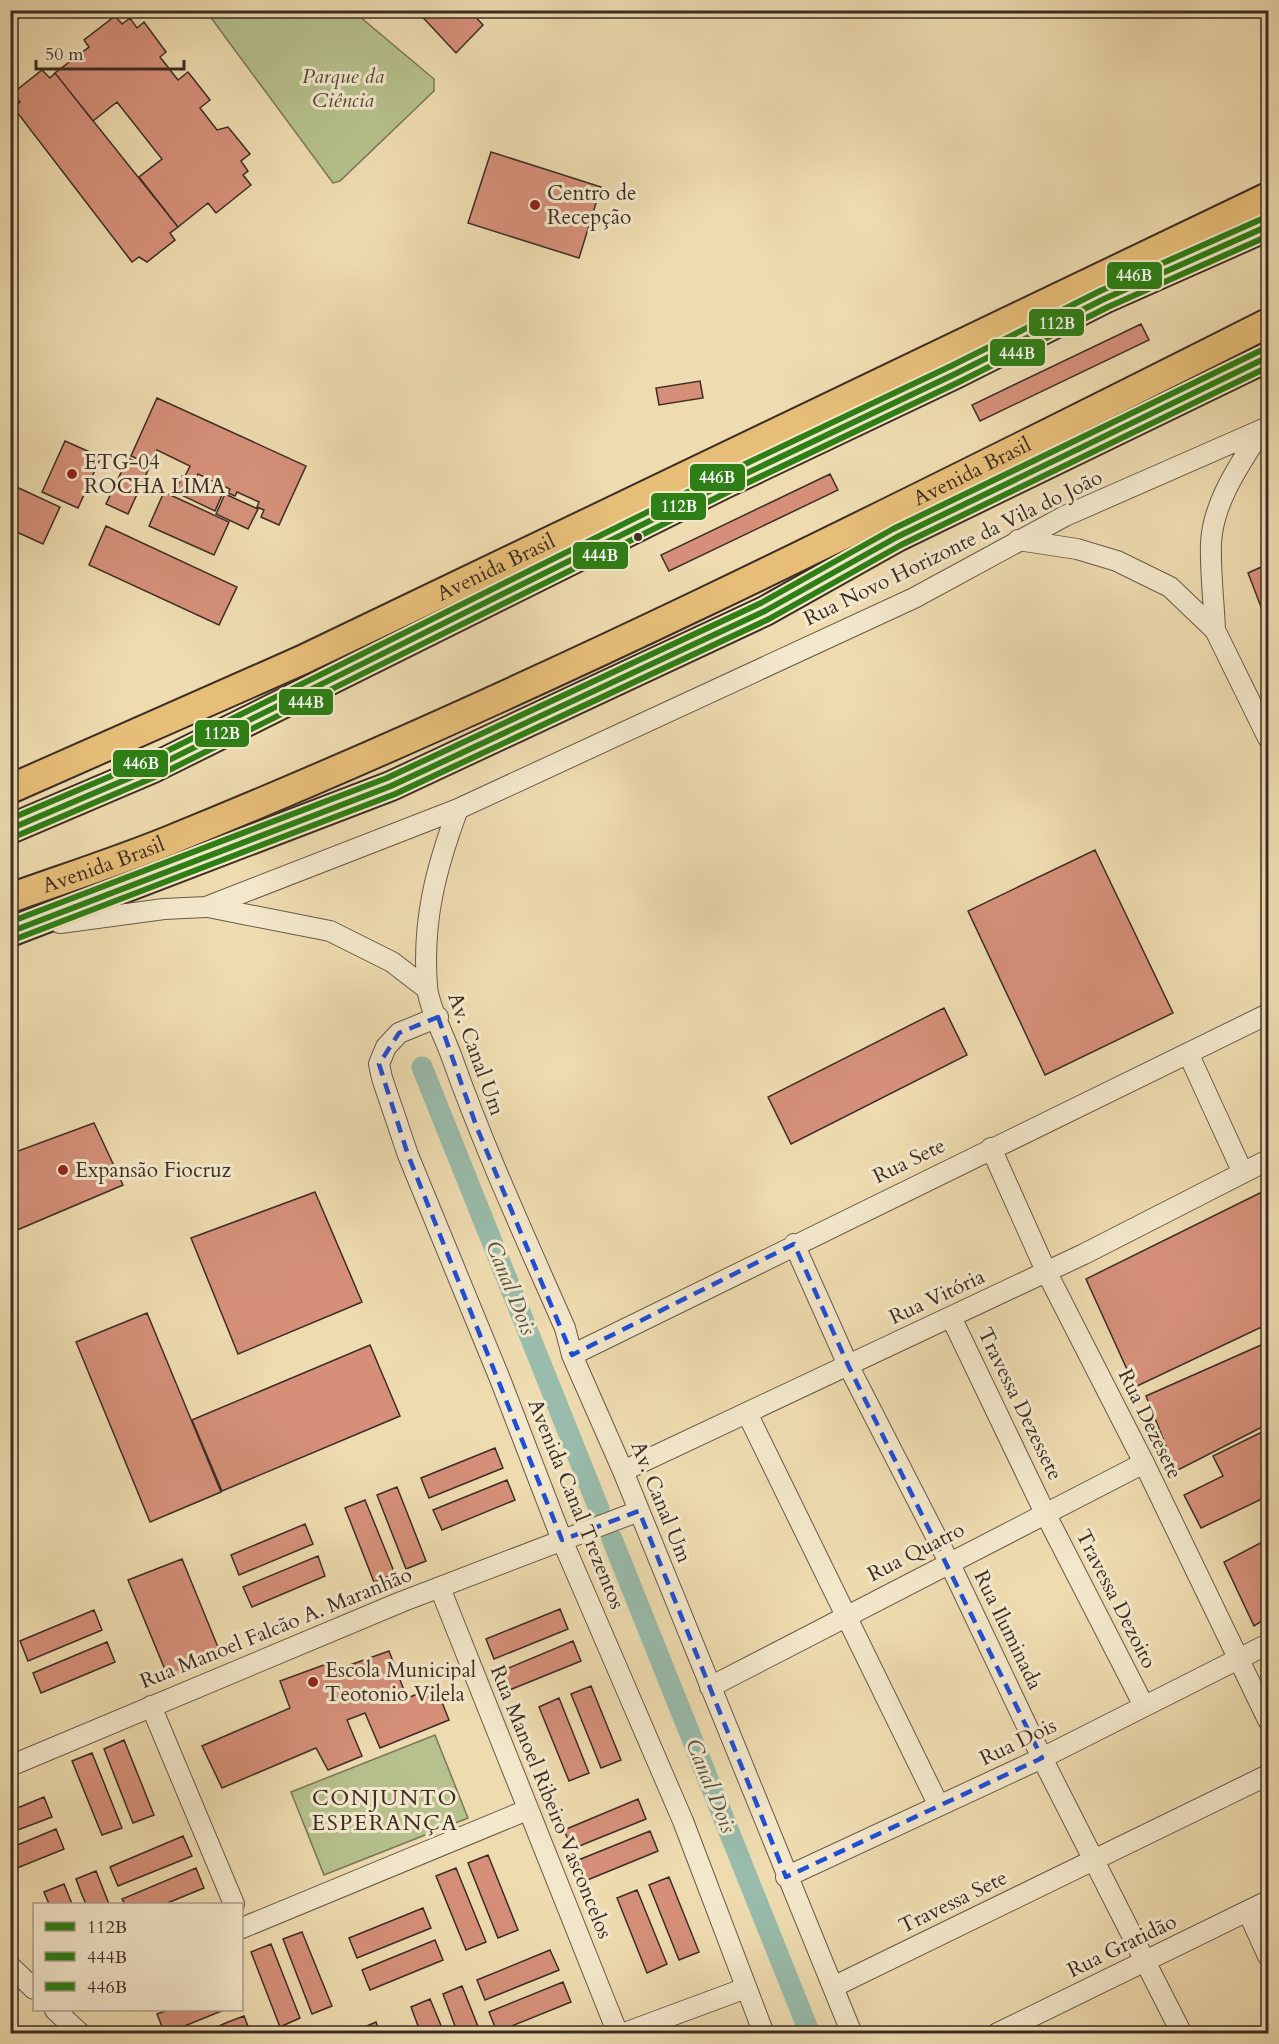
<svg xmlns="http://www.w3.org/2000/svg" width="1279" height="2044" font-family="Cardo,serif">
  <style>
    .green { fill: #b6c18d; stroke: #797759; stroke-width: 1.5 }
    .lines { fill: none; stroke-linecap: round; stroke-linejoin: round }
    .canal { stroke: #99bcac; stroke-width: 21 }
    .building { fill: #d6907a; stroke: #3c2d25; stroke-width: 1.5 }
    .minor-casing { stroke: #685948; stroke-width: 22 }
    .highway-casing { stroke: #3c2d25; stroke-width: 32 }
    .minor { stroke: #f4e8cc; stroke-width: 20 }
    .highway { stroke: #e7be78; stroke-width: 28 }
    .bus-1-casing { stroke: #f4e8cc; stroke-width: 10 }
    .bus-2-casing { stroke: #f4e8cc; stroke-width: 10 }
    .bus-3-casing { stroke: #f4e8cc; stroke-width: 10 }
    .bus-1 { stroke: #2e7f16; stroke-width: 6 }
    .bus-2 { stroke: #2e7f16; stroke-width: 6 }
    .bus-3 { stroke: #2e7f16; stroke-width: 6 }
    .marked { fill: none; stroke: #1d4ed8; stroke-width: 4.5; stroke-dasharray: 12 8; stroke-linejoin: round }
    .poi-dot { fill: #8f2418; stroke: #f4e8cc; stroke-width: 2 }
    .bus-dot { fill: #3c2d25; stroke: #f4e8cc; stroke-width: 2 }
    .labels { text-anchor: middle; dominant-baseline: central; stroke-width: 6; stroke-linejoin: round; paint-order: stroke }
    .park-label { font-size: 21px; font-style: italic; fill: #544b3a; stroke: #f4e8cc }
    .poi-label { font-size: 21px; fill: #3c2d25; stroke: #f4e8cc; text-anchor: start }
    .street-label { font-size: 21px; fill: #3c2d25; stroke: #f4e8cc }
    .water-label { font-size: 22px; font-style: italic; fill: #535147; stroke: #f4e8cc }
    .neighbourhood-label { font-size: 22px; letter-spacing: 1.5px; fill: #3c2d25; stroke: #f4e8cc }
    .line-badge { stroke: #f4e8cc; stroke-width: 2 }
    .badge-label { font-size: 16px; text-anchor: middle; font-weight: bold; fill: #fff }
  </style>
  <rect width="100%" height="100%" fill="#eedcb0"/>
  <filter id="stains"><feTurbulence type="fractalNoise" baseFrequency=".00333" numOctaves="4"/><feColorMatrix values="0 0 0 0 .2 0 0 0 0 .09 0 0 0 0 .02 0 0 0 .5 -.17"/></filter>
  <radialGradient id="worn" r=".72"><stop offset=".6" stop-color="#630" stop-opacity="0"/><stop offset="1" stop-color="#630" stop-opacity=".3"/></radialGradient>
  <path class="green" d="M206 11H353L434 79V91L340 181 333 183Z
    M435 1735 468 1818 324 1875 291 1792Z"/>
  <g class="lines">
    <path class="canal" d="M422 1067 599 1509
      M612 1539 810 2034"/>
  </g>
  <path class="building" d="M416 10H469L483 25 456 53Z
    M115 16 122 24 130 18 137 28 144 22 166 52 160 57 178 80 188 72 210 100 200 108 217 130 228 127 250 154 241 161 248 171 243 175 251 185 216 213 208 203 178 227 139 177 162 159 117 102 93 121 55 73 89 47 84 40Z
    M42 70 50 78 55 73 178 227 170 233 175 240 147 262 139 257 132 262 13 107 20 102 13 93Z
    M491 152 601 187 579 258 468 223Z
    M1141 324 1149 340 980 421 972 405Z
    M700 381 703 398 659 405 656 388Z
    M157 398 306 466 279 525 261 517 264 510 257 507 259 502 237 492 235 496 228 493 230 489 198 474 195 480 185 476 190 466 157 450 150 465 131 456Z
    M65 441 101 457 78 508 42 492Z
    M128 458 149 468 128 514 106 504Z
    M830 474 838 490 669 571 661 555Z
    M182 476 222 495 215 511 175 492Z
    M10 484 60 507 43 544 10 529Z
    M164 492 229 522 214 555 149 526Z
    M225 494 258 509 248 529 216 514Z
    M106 526 237 587 219 625 89 565Z
    M1268 564V625L1248 573Z
    M1095 850 1173 1013 1045 1075 968 911Z
    M944 1008 967 1055 791 1144 768 1097Z
    M94 1123 123 1185 10 1233V1154Z
    M1268 1189V1324L1135 1387 1086 1279Z
    M315 1192 362 1302 238 1354 191 1238Z
    M147 1313 221 1492 150 1522 76 1342Z
    M1268 1342V1424L1176 1471 1146 1396Z
    M370 1345 400 1416 222 1491 192 1420Z
    M1268 1429V1496L1201 1528 1184 1495 1223 1476 1213 1456Z
    M495 1448 503 1468 429 1498 421 1478Z
    M507 1480 515 1500 442 1530 433 1510Z
    M397 1487 426 1561 406 1569 377 1495Z
    M365 1500 395 1574 374 1582 345 1508Z
    M305 1524 313 1544 239 1575 231 1555Z
    M1268 1539V1617L1254 1626 1224 1562Z
    M318 1556 325 1576 252 1607 243 1587Z
    M182 1559 222 1657 168 1677 128 1580Z
    M560 1609 568 1629 494 1659 486 1639Z
    M94 1610 102 1630 28 1661 20 1641Z
    M573 1641 581 1661 507 1691 499 1672Z
    M107 1642 115 1662 41 1693 33 1673Z
    M389 1651 407 1698 436 1687 449 1720 380 1748 365 1713 347 1720 362 1756 328 1770 316 1748 222 1788 202 1746 290 1708 280 1681 332 1662 336 1670Z
    M591 1686 621 1760 601 1768 571 1694Z
    M559 1698 589 1773 569 1781 539 1707Z
    M124 1740 154 1815 133 1823 104 1749Z
    M92 1753 122 1828 102 1835 72 1761Z
    M44 1797 52 1817 10 1833V1811Z
    M638 1799 646 1819 572 1849 564 1830Z
    M56 1829 64 1849 10 1871V1848Z
    M650 1831 658 1851 585 1881 576 1861Z
    M183 1836 192 1856 118 1886 110 1867Z
    M488 1855 518 1930 498 1938 468 1863Z
    M196 1868 204 1888 165 1904H125L122 1899Z
    M456 1868 486 1942 466 1950 436 1876Z
    M96 1871 109 1904H86L82 1895 76 1879Z
    M669 1877 699 1952 679 1960 649 1885Z
    M64 1884 72 1904H49L44 1892Z
    M637 1890 667 1964 647 1973 617 1898Z
    M423 1908 431 1928 357 1958 349 1938Z
    M302 1932 332 2006 312 2014 283 1939Z
    M435 1940 443 1960 370 1990 362 1970Z
    M271 1944 300 2018 280 2027 251 1952Z
    M550 1950 559 1970 485 2000 477 1980Z
    M563 1982 571 2002 497 2032 489 2012Z
    M462 1986 481 2034H458L443 1994Z
    M430 1999 440 2023 444 2034H421L411 2007Z
    M168 2010H224L165 2034 157 2014Z
    M244 2016 251 2034H201L228 2022Z
    M376 2022 380 2034H348Z"/>
  <g class="lines">
    <g class="minor-casing">
      <path id="minor" d="M1018 540 1077 549 1117 561 1170 587 1215 630 1268 738
        M1215 630C1214 602 1210 572 1211 543 1213 502 1240 464 1261 431
        M458 809C436 868 422 921 427 986 428 1005 444 1036 451 1055 484 1148 525 1237 565 1328L572 1355 623 1471 852 2034
        M208 907 330 931 392 962 427 989
        M60 923 164 909 206 907 458 809 914 598 1065 516 1268 427
        M438 1017 399 1033 386 1047 379 1064 382 1078 408 1155 500 1379 562 1540 683 1821 764 2034
        M1188 1053 1243 1173
        M991 1148 1046 1271 1144 1463 1268 1720
        M794 1244 848 1365 949 1562 1042 1758 1182 2034
        M951 1317 1045 1513 1144 1706
        M572 1355 1268 1014
        M747 1413 939 1806
        M623 1471 1084 1254 1268 1160
        M440 1588 618 2034
        M710 1687 1144 1463
        M151 1706 234 1904
        M10 1766 401 1602 639 1511
        M786 1877 1042 1758 1268 1644
        M1248 1912 1268 1956
        M242 1928 527 1810
        M10 1966 34 1989
        M833 1987 1268 1775
        M55 2010 81 2034
        M622 2034 746 1988
        M996 2034 1268 1901"/>
    </g>
    <g class="highway-casing">
      <g id="highway">
        <path id="s1" d="M10 789 302 660 1268 197"/>
        <path d="M10 829 153 768 724 484 955 374 1104 299 1268 226"/>
        <path id="s2" d="M10 898C63 879 116 862 168 841 543 689 906 505 1268 323"/>
        <path d="M10 932 391 786 765 611 897 537 1268 357"/>
      </g>
    </g>
    <use href="#minor" class="minor"/>
    <use href="#highway" class="highway"/>
    <g class="bus-1-casing">
      <path id="bus-1" d="M10 829 153 768 724 484 955 374 1104 299 1268 226
        M10 932 391 786 765 611 897 537 1268 357"/>
    </g>
    <g class="bus-2-casing">
      <path id="bus-2" d="M14 837 157 776 728 492 959 382 1108 307 1268 236
        M13 940 395 794 769 619 901 545 1268 367"/>
    </g>
    <g class="bus-3-casing">
      <path id="bus-3" d="M10 819 149 760 720 476 951 366 1100 291 1264 218
        M10 922 387 778 761 603 893 529 1264 349"/>
    </g>
    <use href="#bus-1" class="bus-1"/>
    <use href="#bus-2" class="bus-2"/>
    <use href="#bus-3" class="bus-3"/>
  </g>
  <path class="marked" d="M438 1017 477 1128 572 1355 794 1244 848 1365 1042 1758 786 1877 639 1511 562 1540 408 1155 379 1064 399 1033Z"/>
  <g class="poi-dot">
    <circle cx="535" cy="205" r="6"/>
    <circle cx="72" cy="474" r="6"/>
    <circle cx="63" cy="1170" r="6"/>
    <circle cx="313" cy="1682" r="6"/>
  </g>
  <circle class="bus-dot" cx="638" cy="537" r="5"/>
  <g class="labels">
    <g class="park-label">
      <text x="343" y="76">Parque da<tspan x="343" dy="24">Ciência</tspan></text>
    </g>
    <g class="poi-label">
      <text x="547" y="193">Centro de<tspan x="547" dy="24">Recepção</tspan></text>
      <text x="84" y="462">ETG-04<tspan x="84" dy="24">ROCHA LIMA</tspan></text>
      <text x="75" y="1170">Expansão Fiocruz</text>
      <text x="325" y="1670">Escola Municipal<tspan x="325" dy="24">Teotonio Vilela</tspan></text>
    </g>
    <g class="street-label">
      <text stroke="none"><textPath href="#s2" startOffset="1053">Avenida Brasil</textPath></text>
      <text transform="translate(953 548) rotate(-26)">Rua Novo Horizonte da Vila do João</text>
      <text stroke="none"><textPath href="#s1" startOffset="534">Avenida Brasil</textPath></text>
      <text stroke="none"><textPath href="#s2" startOffset="99">Avenida Brasil</textPath></text>
      <text transform="translate(476 1054) rotate(70)">Av. Canal Um</text>
      <text transform="translate(909 1161) rotate(-26)">Rua Sete</text>
      <text transform="translate(937 1297) rotate(-25)">Rua Vitória</text>
      <text transform="translate(1020 1404) rotate(64)">Travessa Dezessete</text>
      <text transform="translate(1150 1424) rotate(64)">Rua Dezesete</text>
      <text transform="translate(661 1502) rotate(68)">Av. Canal Um</text>
      <text transform="translate(576 1504) rotate(68)">Avenida Canal Trezentos</text>
      <text transform="translate(916 1552) rotate(-27)">Rua Quatro</text>
      <text transform="translate(1116 1599) rotate(63)">Travessa Dezoito</text>
      <text transform="translate(276 1628) rotate(-22)">Rua Manoel Falcão A. Maranhão</text>
      <text transform="translate(1008 1630) rotate(64)">Rua Iluminada</text>
      <text transform="translate(1018 1742) rotate(-26)">Rua Dois</text>
      <text transform="translate(551 1802) rotate(68)">Rua Manoel Ribeiro Vasconcelos</text>
      <text transform="translate(953 1902) rotate(-26)">Travessa Sete</text>
      <text transform="translate(1122 1946) rotate(-26)">Rua Gratidão</text>
    </g>
    <g class="water-label">
      <text transform="translate(511 1288) rotate(68)">Canal Dois</text>
      <text transform="translate(711 1786) rotate(68)">Canal Dois</text>
    </g>
    <g class="neighbourhood-label">
      <text x="385" y="1798">CONJUNTO<tspan x="385" dy="25">ESPERANÇA</tspan></text>
    </g>
  </g>
  <g class="line-badge">
    <rect x="1106" y="261" width="57" height="29" rx="6" fill="#2e7f16"/>
    <rect x="1028" y="308" width="57" height="29" rx="6" fill="#2e7f16"/>
    <rect x="989" y="338" width="57" height="29" rx="6" fill="#2e7f16"/>
    <rect x="689" y="463" width="57" height="29" rx="6" fill="#2e7f16"/>
    <rect x="650" y="492" width="57" height="29" rx="6" fill="#2e7f16"/>
    <rect x="572" y="541" width="57" height="29" rx="6" fill="#2e7f16"/>
    <rect x="278" y="688" width="56" height="28" rx="6" fill="#2e7f16"/>
    <rect x="194" y="719" width="56" height="29" rx="6" fill="#2e7f16"/>
    <rect x="112" y="749" width="57" height="29" rx="6" fill="#2e7f16"/>
  </g>
  <g class="badge-label">
    <text x="1134" y="281">446B</text>
    <text x="1057" y="329">112B</text>
    <text x="1017" y="359">444B</text>
    <text x="717" y="483">446B</text>
    <text x="679" y="512">112B</text>
    <text x="600" y="561">444B</text>
    <text x="306" y="708">444B</text>
    <text x="222" y="739">112B</text>
    <text x="141" y="769">446B</text>
  </g>
  <rect width="1279" height="2044" fill="none" stroke="#eedcb0" stroke-width="36"/>
  <rect x="12" y="12" width="1255" height="2020" fill="none" stroke="#3c2d25" stroke-width="3"/>
  <rect x="18" y="18" width="1243" height="2008" fill="none" stroke="#3c2d25" stroke-width="1.5"/>
  <rect x="33" y="1903" width="210" height="108" fill="#f4e8cc" stroke="#aa9d89" stroke-width="1.5"/>
  <rect x="45" y="1922" width="30" height="9" fill="#2e7f16" stroke="#aa9d89" stroke-width="1.5"/>
  <text x="87" y="1933" font-size="18" fill="#3c2d25">112B</text>
  <rect x="45" y="1952" width="30" height="9" fill="#2e7f16" stroke="#aa9d89" stroke-width="1.5"/>
  <text x="87" y="1963" font-size="18" fill="#3c2d25">444B</text>
  <rect x="45" y="1982" width="30" height="9" fill="#2e7f16" stroke="#aa9d89" stroke-width="1.5"/>
  <text x="87" y="1993" font-size="18" fill="#3c2d25">446B</text>
  <path d="M36 60v9h148v-9" fill="none" stroke="#3c2d25" stroke-width="3"/>
  <text x="45" y="60" font-size="18" fill="#3c2d25" stroke="#f4e8cc" stroke-width="4.5" paint-order="stroke">50 m</text>
  <rect width="100%" height="100%" filter="url(#stains)"/>
  <rect width="100%" height="100%" fill="url(#worn)"/>
</svg>
